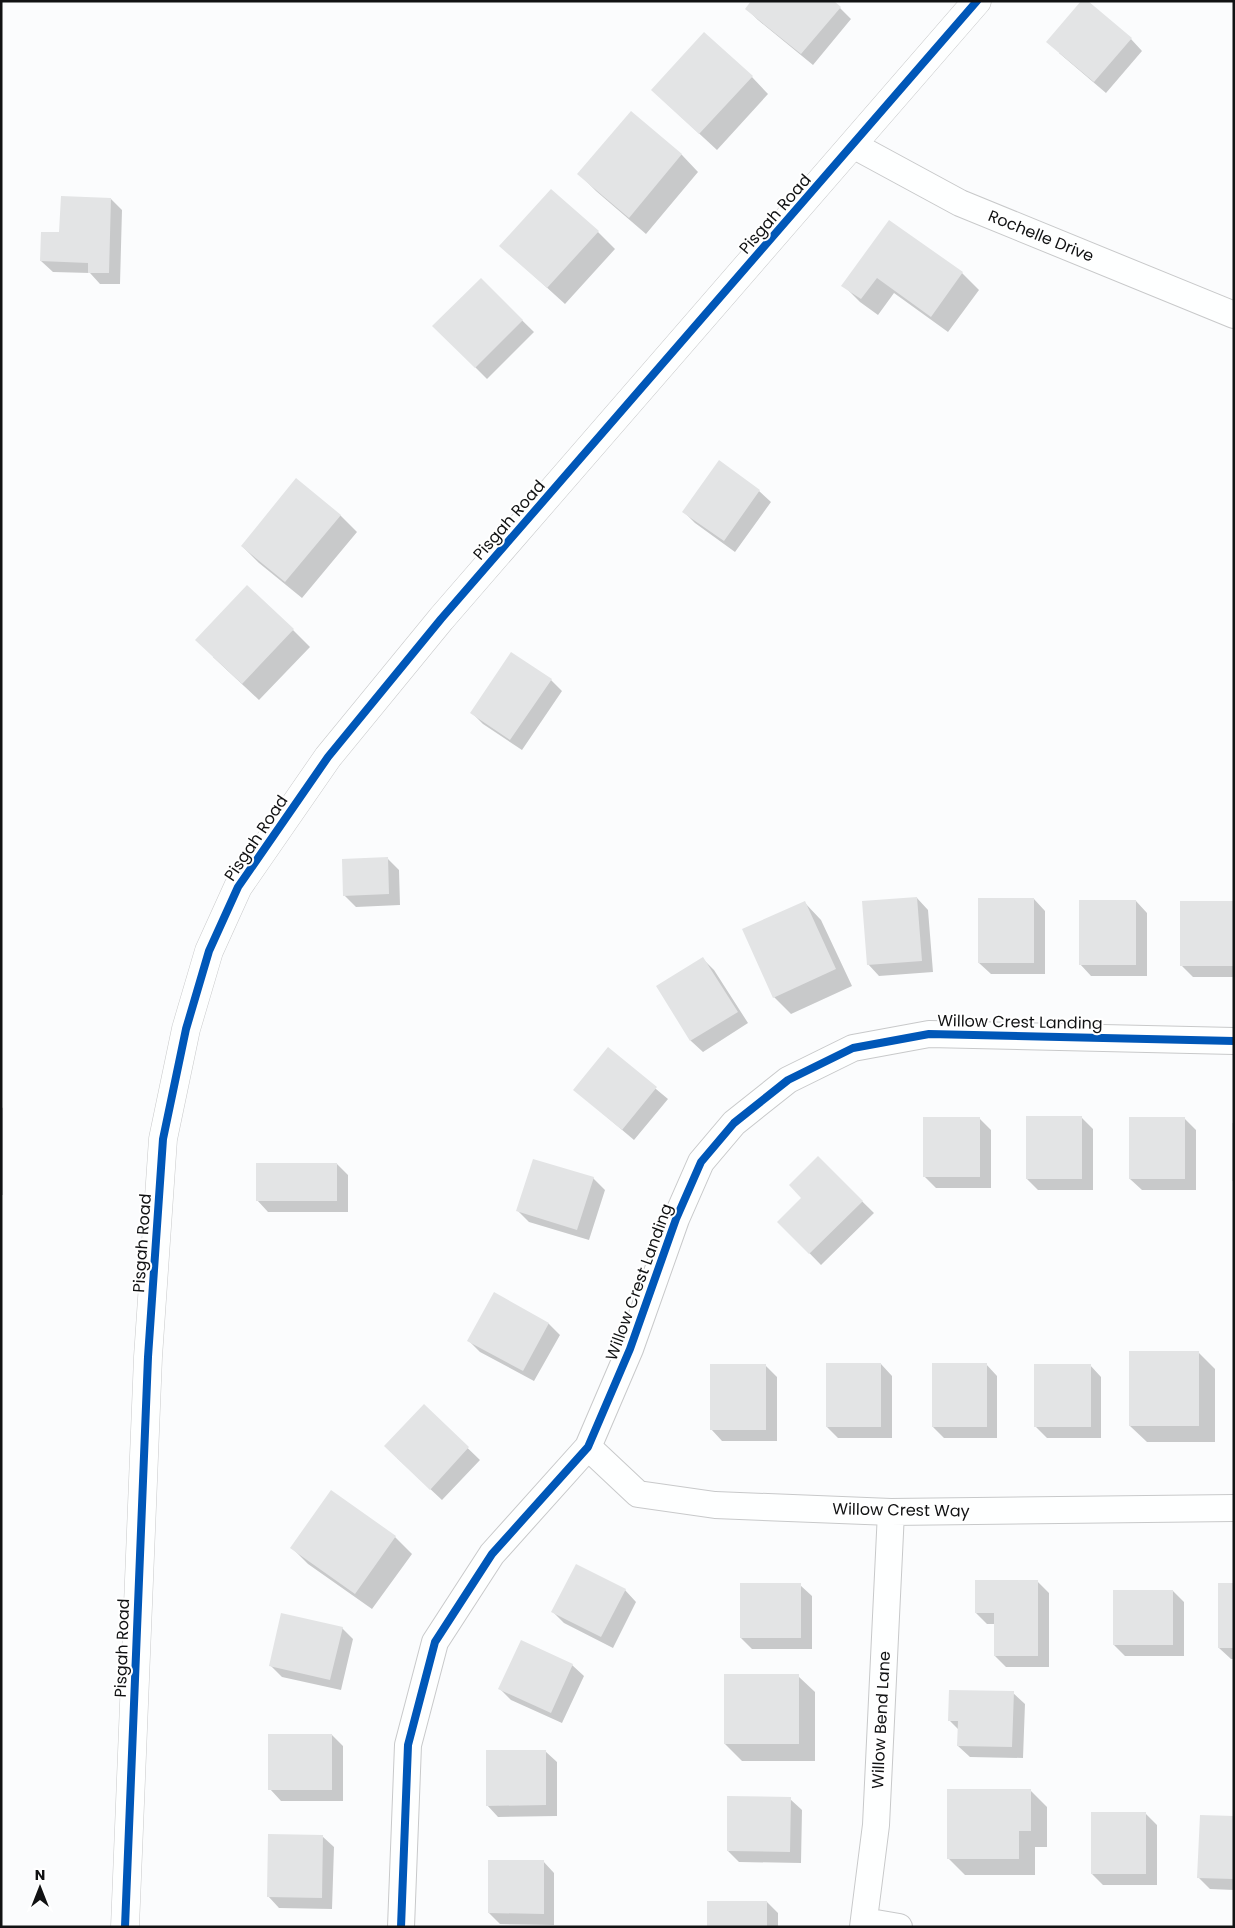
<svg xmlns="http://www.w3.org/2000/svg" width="1235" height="1928" font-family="Poppins,sans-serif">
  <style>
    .shadow { fill: #0003 }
    .building { fill: #e3e4e5 }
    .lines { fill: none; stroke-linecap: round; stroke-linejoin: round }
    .street-casing { stroke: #c8c9ca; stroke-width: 28 }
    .secondary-casing { stroke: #c8c9ca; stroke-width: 29 }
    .street { stroke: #feffff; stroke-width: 26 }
    .secondary { stroke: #feffff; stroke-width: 28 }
    .cycleway-casing { stroke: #fff; stroke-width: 11 }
    .cycleway { stroke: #0057b8; stroke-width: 8 }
    .labels { text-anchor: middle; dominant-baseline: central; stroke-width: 4; stroke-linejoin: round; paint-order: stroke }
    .street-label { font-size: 16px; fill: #111213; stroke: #fff }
  </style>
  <rect width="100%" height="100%" fill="#fbfcfd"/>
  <path class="shadow" d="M840 8 851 19 813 65 758 20 747 9Z
    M1131 39 1142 51 1106 93 1059 53Z
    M752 77 768 94 717 150 652 90Z
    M631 113 682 155 698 172 646 234 596 191 579 174Z
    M111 199 122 210 120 284H100L90 273 53 272 41 261 61 233Z
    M890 222 962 273 979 290 948 332 894 293 878 315 860 302 843 285Z
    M598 232 615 249 565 304 501 246Z
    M481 280 534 332 487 379 434 326Z
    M759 491 771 502 735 552 695 523 684 512Z
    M340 515 357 532 302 598 259 563 242 546Z
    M293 630 310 647 259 700 213 657Z
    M551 680 562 691 522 750 483 724 472 713Z
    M388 859 399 870 400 905 356 907 344 895Z
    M917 898 928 910 933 972 879 976 868 964Z
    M1034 899 1045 911V974H991L979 963Z
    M1136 901 1147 913V976H1091L1080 964Z
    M805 903 821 920 852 986 791 1014 774 997Z
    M1234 903V977H1193L1182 966Z
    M703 959 714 970 748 1023 703 1052 691 1041 658 987Z
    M608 1049 668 1099 634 1140 575 1090Z
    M1 1107 3 1108V1195H1Z
    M1082 1118 1093 1129V1190H1038L1027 1179Z
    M980 1119 991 1130V1188H936L924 1176Z
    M1185 1119 1196 1130V1190H1142L1130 1179Z
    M818 1158 874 1213 821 1265 779 1222 803 1198Z
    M337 1164 348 1175V1212H268L257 1200Z
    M593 1178 605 1190 589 1240 529 1222 518 1211Z
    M495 1294 549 1324 560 1335 534 1381 480 1352 469 1341Z
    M1198 1352 1215 1369V1442H1147L1130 1426Z
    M881 1364 892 1376V1438H838L827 1427Z
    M986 1364 997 1376V1438H944L933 1427Z
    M765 1365 777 1377V1441H722L711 1429Z
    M1090 1365 1101 1377V1438H1047L1036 1427Z
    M424 1406 480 1460 442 1500 397 1458Z
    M395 1537 412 1554 372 1609 308 1564 291 1547Z
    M1037 1581 1049 1593V1667H1006L995 1656V1624H987L976 1613Z
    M800 1585 812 1596V1649H752L741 1638Z
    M1234 1585V1659H1231L1219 1648Z
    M625 1590 636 1602 613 1648 564 1623 553 1612Z
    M1173 1591 1184 1602V1656H1125L1114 1645Z
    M342 1628 353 1639 341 1690 282 1677 270 1665Z
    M572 1665 584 1676 562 1723 511 1700 500 1689Z
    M798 1676 815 1692V1761H742L725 1744Z
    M1013 1693 1025 1704 1023 1758 970 1757 958 1746 959 1730 949 1720Z
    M332 1735 343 1746V1801H281L270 1789Z
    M545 1751 557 1762V1816L498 1817 487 1805Z
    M1030 1790 1047 1807V1847H1035V1875H965L948 1858Z
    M790 1799 802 1810 801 1863 739 1862 728 1851Z
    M1146 1814 1157 1825V1885H1103L1092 1874Z
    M1234 1817V1890L1210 1889 1199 1878Z
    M322 1836 334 1847 332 1909 279 1908 268 1896Z
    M543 1861 554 1873V1925L500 1924 489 1913Z
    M767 1902 778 1913V1927H709Z"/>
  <path class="building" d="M751 1H834L841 7 801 54 745 9Z
    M1081 1H1088L1132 38 1094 82 1046 42Z
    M704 32 753 76 699 134 651 90Z
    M631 111 682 154 629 218 577 174Z
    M551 189 599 231 547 288 499 246Z
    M61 196 111 198 109 273H88V263L40 261 41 232H59Z
    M889 220 963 272 931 317 877 278 861 299 841 286Z
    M481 278 523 320 475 368 432 326Z
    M719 460 760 490 724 541 682 512Z
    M296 478 341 515 285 582 241 546Z
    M247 585 294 629 242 684 195 640Z
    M511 652 552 679 510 740 470 713Z
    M388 857 389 894 343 896 342 859Z
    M917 897 922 961 867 965 862 901Z
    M978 898H1034V963H978Z
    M1079 900H1136V965H1079Z
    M805 901 836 969 773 998 742 929Z
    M1180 901H1234V966H1180Z
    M703 957 738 1012 690 1041 656 986Z
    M608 1047 657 1087 622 1130 573 1090Z
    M1026 1116H1082V1179H1026Z
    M923 1117H980V1177H923Z
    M1129 1117H1185V1179H1129Z
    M1232 1123H1234V1181H1232Z
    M818 1156 863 1201 809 1254 777 1222 801 1198 789 1185Z
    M533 1159 594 1177 577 1230 516 1211Z
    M256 1163H337V1201H256Z
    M494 1292 549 1323 523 1371 467 1341Z
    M1129 1351H1199V1426H1129Z
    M826 1363H881V1427H826Z
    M932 1363H987V1427H932Z
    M710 1364H766V1430H710Z
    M1034 1364H1091V1427H1034Z
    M424 1404 469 1447 430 1490 384 1446Z
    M331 1490 396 1536 355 1594 290 1548Z
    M576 1564 626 1589 601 1637 551 1612Z
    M975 1580H1038V1656H994V1613H975Z
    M740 1583H801V1638H740Z
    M1218 1583H1234V1648H1218Z
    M1113 1590H1173V1645H1113Z
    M281 1613 343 1627 330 1680 269 1666Z
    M521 1640 573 1664 551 1713 498 1689Z
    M724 1674H799V1744H724Z
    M949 1690 1014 1691 1012 1747 957 1746 958 1721H948Z
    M268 1734H332V1790H268Z
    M486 1750H546V1805L486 1806Z
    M947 1789H1031V1831H1019V1859H947Z
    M727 1796 791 1797 790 1852 727 1851Z
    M1091 1812H1146V1874H1091Z
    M1200 1815 1234 1816V1879L1197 1878Z
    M268 1834 323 1835 322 1898 267 1897Z
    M488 1860H544V1914L488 1913Z
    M707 1901H767V1927H707Z"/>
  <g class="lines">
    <g class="street-casing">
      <path id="street" d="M853 145 960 203 1234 315
        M588 1447 638 1494 715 1505 891 1512 1234 1508
        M864 1921 899 1927
        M401 1927 408 1745 435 1642 492 1554 588 1447 630 1349 676 1219 701 1162 734 1123 788 1080 853 1048 929 1034 1234 1041
        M863 1927 876 1825 891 1512"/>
    </g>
    <g class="secondary-casing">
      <path id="secondary" d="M125 1927 148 1357 163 1139 186 1029 209 951 238 887 328 757 441 619 977 1"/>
    </g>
    <use href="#street" class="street"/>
    <use href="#secondary" class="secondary"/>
    <g class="cycleway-casing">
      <path id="cycleway" d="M125 1927 148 1357 163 1139 186 1029 209 951 238 887 328 757 441 619 977 1
        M401 1927 408 1745 435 1642 492 1554 588 1447 630 1349 676 1219 701 1162 734 1123 788 1080 853 1048 929 1034 1234 1041"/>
    </g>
    <use href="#cycleway" class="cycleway"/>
  </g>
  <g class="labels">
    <g class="street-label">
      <text transform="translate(775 214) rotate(-49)">Pisgah Road</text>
      <text transform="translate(1041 236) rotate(22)">Rochelle Drive</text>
      <text transform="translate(509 520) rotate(-49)">Pisgah Road</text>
      <text transform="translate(256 838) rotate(-56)">Pisgah Road</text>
      <text transform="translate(1020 1022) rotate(1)">Willow Crest Landing</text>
      <text transform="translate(142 1243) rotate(-86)">Pisgah Road</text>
      <text transform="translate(639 1282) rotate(-70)">Willow Crest Landing</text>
      <text transform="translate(901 1510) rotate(1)">Willow Crest Way</text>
      <text transform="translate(122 1648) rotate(-88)">Pisgah Road</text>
      <text transform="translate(881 1720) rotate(-87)">Willow Bend Lane</text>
    </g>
  </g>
  <rect width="1235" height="1928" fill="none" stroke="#111213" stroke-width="5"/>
  <g transform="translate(40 1888)" stroke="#ffffff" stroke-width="4" paint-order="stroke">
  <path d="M0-4L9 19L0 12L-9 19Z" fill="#111213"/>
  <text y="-8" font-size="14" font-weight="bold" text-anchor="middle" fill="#111213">N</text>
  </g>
</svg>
